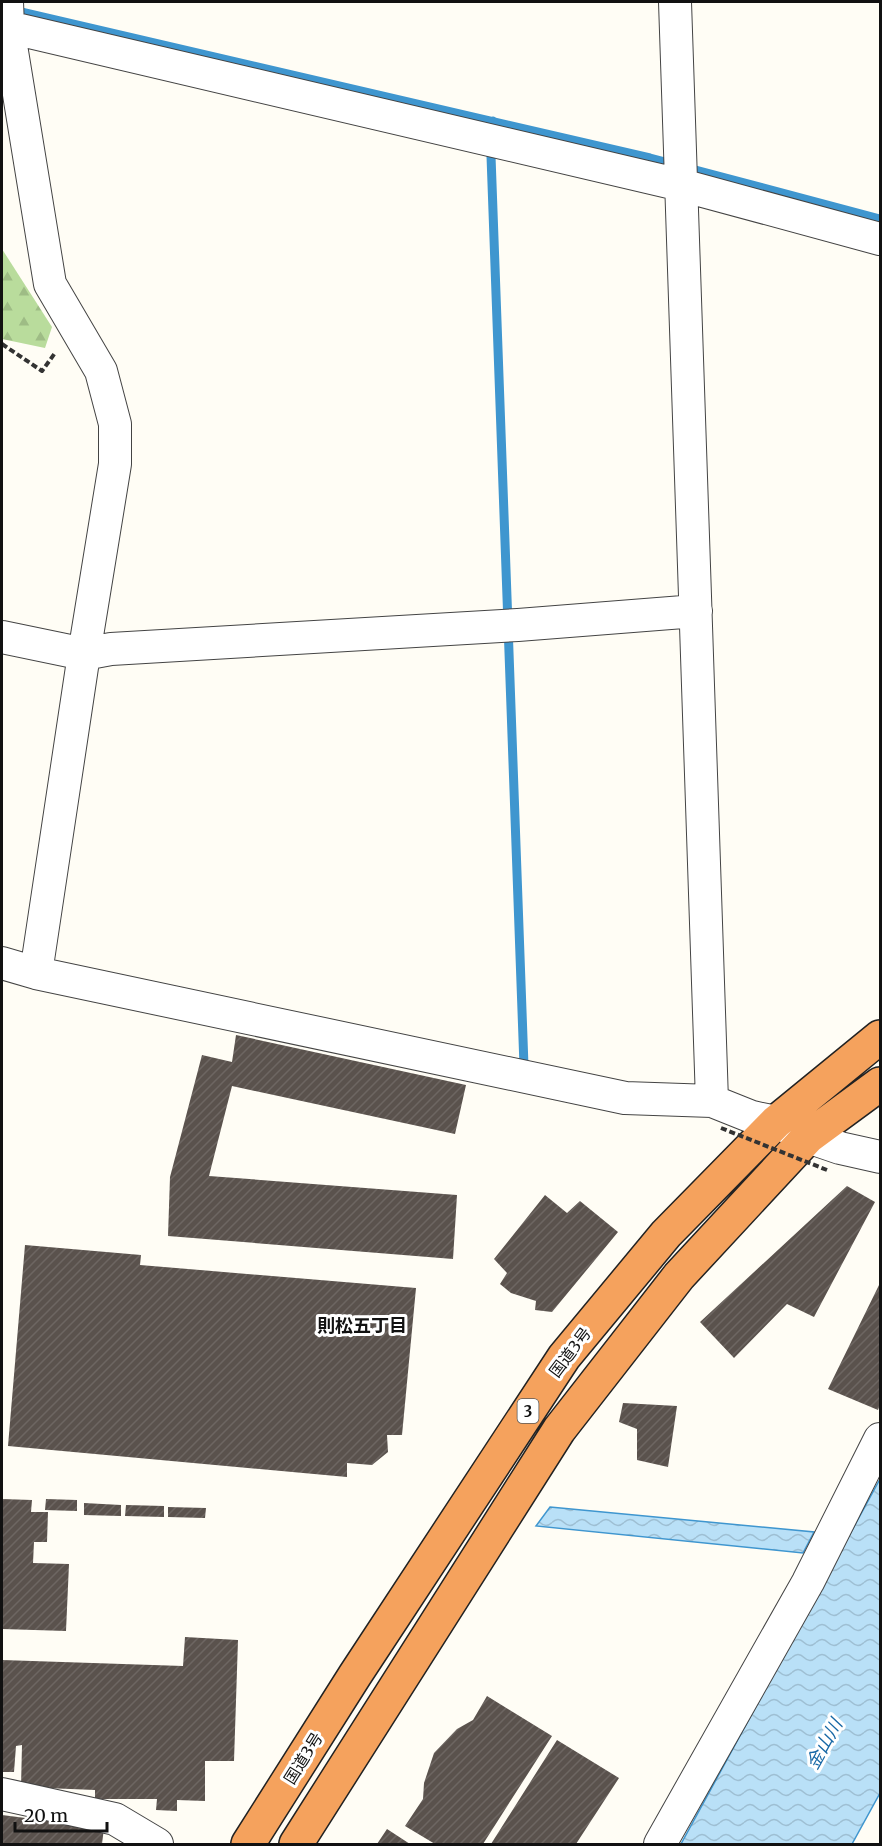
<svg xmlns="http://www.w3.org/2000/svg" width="882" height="1846" font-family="Merriweather,'Noto Sans JP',serif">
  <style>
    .forest { fill: url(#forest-firs) }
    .water { fill: url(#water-waves); stroke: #3f96cf; stroke-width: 1.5 }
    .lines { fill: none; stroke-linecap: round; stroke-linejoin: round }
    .stream { stroke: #3f96cf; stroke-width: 9 }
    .building { fill: url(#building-hatch) }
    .minor-casing { stroke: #444; stroke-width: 34 }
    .highway-casing { stroke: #222; stroke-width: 36 }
    .path { stroke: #333; stroke-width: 4; stroke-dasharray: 6 3; stroke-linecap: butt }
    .minor { stroke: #fff; stroke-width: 32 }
    .highway { stroke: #f5a25d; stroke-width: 33 }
    .path-bridge { stroke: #333; stroke-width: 4; stroke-dasharray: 6 3; stroke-linecap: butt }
    .labels { text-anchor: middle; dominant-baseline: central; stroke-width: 6; stroke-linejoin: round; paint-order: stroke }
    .shield { fill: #fff; stroke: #585858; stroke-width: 1.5 }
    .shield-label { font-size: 15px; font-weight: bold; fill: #111 }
    .street-label { font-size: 16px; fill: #111; stroke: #fff }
    .neighbourhood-label { font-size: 18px; font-weight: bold; fill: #111; stroke: #fff }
    .water-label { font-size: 18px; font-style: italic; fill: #1768a6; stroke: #fff }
  </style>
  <defs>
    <pattern id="forest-firs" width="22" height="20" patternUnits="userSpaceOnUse" patternTransform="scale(1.5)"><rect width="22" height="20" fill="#b9dc9c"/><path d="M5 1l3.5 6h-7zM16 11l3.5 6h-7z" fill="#9ebc85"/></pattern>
    <pattern id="water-waves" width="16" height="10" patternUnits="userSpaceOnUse" patternTransform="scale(1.5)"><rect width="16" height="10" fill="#b9e0f7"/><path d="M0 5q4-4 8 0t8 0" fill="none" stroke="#9ebfd3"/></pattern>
    <pattern id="building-hatch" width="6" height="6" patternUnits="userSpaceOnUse" patternTransform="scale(1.5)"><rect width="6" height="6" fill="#5a524d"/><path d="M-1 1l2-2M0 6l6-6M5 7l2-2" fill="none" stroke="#6d6662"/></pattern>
  </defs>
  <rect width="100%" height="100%" fill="#fffdf5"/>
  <path class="forest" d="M2 249 52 327 45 348 2 339Z"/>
  <path class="water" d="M880 1479V1793L852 1844H681Z
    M550 1507 814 1532 803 1553 536 1526Z"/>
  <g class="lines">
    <path class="stream" d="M21 12 650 158 880 219
      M493 121 491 156 524 1066"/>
  </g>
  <path class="building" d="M236 1035 466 1085 455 1134 232 1086 209 1176 457 1195 453 1259 168 1236 170 1177 202 1055 232 1062Z
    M847 1186 875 1202 814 1317 787 1304 734 1358 700 1322Z
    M545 1195 567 1213 580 1201 618 1232 552 1312 535 1310 536 1301 511 1293 500 1284 507 1273 494 1259Z
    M25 1245 141 1255 140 1265 416 1288 402 1435H387L388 1452 372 1465 347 1463V1477L8 1446Z
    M880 1283V1405L878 1410 828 1389Z
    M623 1403 677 1406 668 1467 637 1460V1429L619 1422Z
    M2 1499 32 1500 31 1512H48L47 1542H34L33 1563 69 1564 66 1631 2 1629Z
    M46 1499 77 1500V1511L45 1510Z
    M84 1503 121 1505V1516L84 1515Z
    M126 1505 164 1506V1517L125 1516Z
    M168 1507 206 1508 205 1518 168 1517Z
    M185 1637 238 1640 234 1761H205V1801L177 1800V1811L156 1810 157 1799H95V1790L21 1787 22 1745 16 1746 14 1772H2V1660L183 1666Z
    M487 1696 552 1736 483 1844H435L405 1826 423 1799 424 1783 434 1753 457 1729 473 1720Z
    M557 1740 619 1778 576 1844H491Z
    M2 1815 104 1828 102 1844H2Z
    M387 1829 410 1844H377Z"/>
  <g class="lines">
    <g class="minor-casing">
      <path id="minor" d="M7 2 8 27 50 284 101 371 115 424V464L84 654 36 973
        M675 2 712 1101
        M8 27 681 185 880 239
        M2 637 84 654 111 649 518 625 696 611
        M2 963 36 973 625 1098 712 1101 752 1117 776 1122 808 1137 840 1148 880 1157
        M2 1794 115 1819 157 1844
        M660 1844 808 1582 880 1439"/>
    </g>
    <g class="highway-casing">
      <path id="highway" d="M248 1844 355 1675 564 1357 666 1234 776 1122 880 1037
        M296 1844 559 1430 679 1276 808 1137 880 1084"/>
    </g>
    <path class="path" d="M2 344 42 371 55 353"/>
    <use href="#minor" class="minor"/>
    <use href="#highway" class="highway"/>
    <path class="path-bridge" d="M721 1128 827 1170"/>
  </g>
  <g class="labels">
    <rect class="shield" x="517.5" y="1399" width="21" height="24" rx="4.5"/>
    <g class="shield-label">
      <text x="528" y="1411">3</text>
    </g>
    <g class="street-label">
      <text transform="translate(570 1352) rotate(-53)">国道3号</text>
      <text transform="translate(303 1758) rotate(-58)">国道3号</text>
    </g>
    <g class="neighbourhood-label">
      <text x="362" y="1325">則松五丁目</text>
    </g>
    <g class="water-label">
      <text transform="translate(824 1744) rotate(-61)">金山川</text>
    </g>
  </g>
  <rect width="882" height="1846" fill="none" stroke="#111111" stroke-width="6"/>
  <path d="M15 1822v9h92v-9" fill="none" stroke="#111111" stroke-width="3"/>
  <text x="24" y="1822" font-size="18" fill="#111111" stroke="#ffffff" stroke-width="4.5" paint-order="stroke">20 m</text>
</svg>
